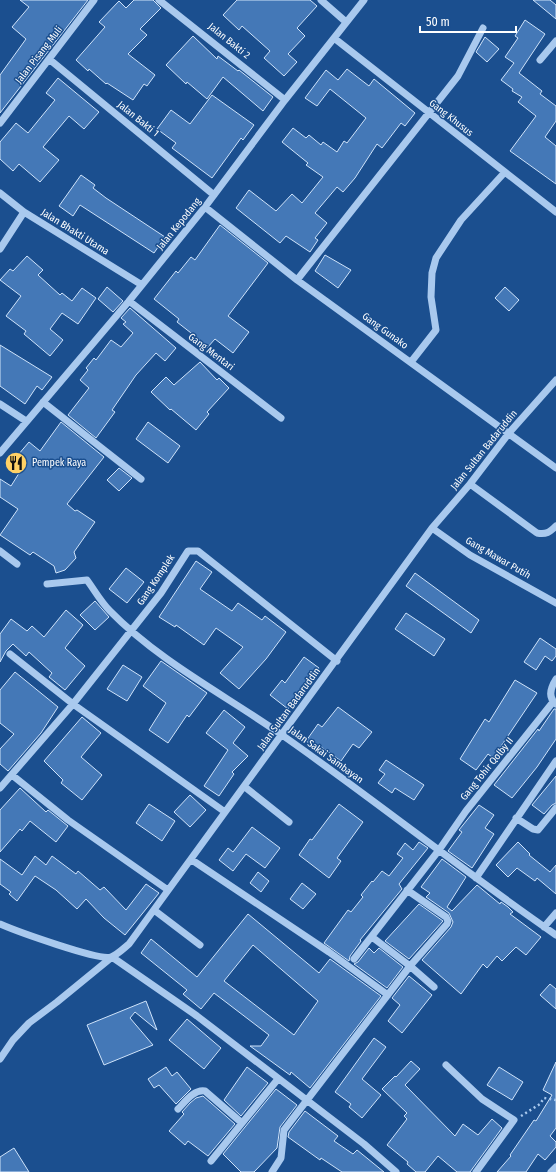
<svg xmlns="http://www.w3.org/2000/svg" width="556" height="1172" font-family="'Fira Sans Condensed',sans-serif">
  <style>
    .building { fill: #4478b7; stroke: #cfe3fa; fill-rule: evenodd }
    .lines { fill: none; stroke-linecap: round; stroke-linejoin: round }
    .path { stroke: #a9c9ee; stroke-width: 2.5; stroke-dasharray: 2 3; stroke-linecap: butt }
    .minor { stroke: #a9c9ee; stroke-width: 7 }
    .labels { text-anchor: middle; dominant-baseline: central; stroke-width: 3; stroke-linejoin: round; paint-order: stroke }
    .street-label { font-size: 10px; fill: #fff; stroke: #1b4f8f }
    .poi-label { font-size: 10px; fill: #fff; stroke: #1b4f8f; text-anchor: start }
  </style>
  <rect width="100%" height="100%" fill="#1b4f8f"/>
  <path class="building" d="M20 0H88L0 113V75L26 39 12 27 29 7Z
    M134 0H153L161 8 140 29 147 35 128 54 155 75 147 86 144 84 133 100 107 83 106 84 89 69 88 71 76 60 105 27 99 22 119 1 126 8Z
    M237 0H310L317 6 297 28 305 36 288 54 297 62 284 76 264 58 270 51 242 26 239 30 223 15Z
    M533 0H550L556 5V19Z
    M525 20 545 34 519 73 542 91 540 94 556 106V121L545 137 556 146V184L510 151 536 116 518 102 522 97 512 91 513 89 501 80 514 63 505 57 518 38 515 36Z
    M193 36 217 59 218 56 238 71 239 70 273 97 263 111 223 77 207 99 187 82 186 84 166 65Z
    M485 37 499 49 487 62 476 52Z
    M347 69 369 86 374 79 415 113 405 126 401 123 382 148 377 144 355 178 343 192 337 187 315 213 327 223 315 238 318 240 310 252 286 236 280 243 236 208 249 190 276 211 292 194 302 203 323 177 306 165 308 163 282 142 293 128 306 138 309 135 321 145 323 142 337 152 344 141 347 143 366 118 330 89 317 106 305 98 326 70 338 80Z
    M58 78 99 112 84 129 69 116 43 147 59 160 40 182 19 164 13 171 0 159V142L16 123 28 133 55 100 46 93Z
    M212 95 254 125 243 140 241 138 212 178 172 148 176 143 157 129 171 110 190 124Z
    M81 175 95 185 93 188 106 198 165 237 154 253 80 205 73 216 59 206Z
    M220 225 268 263 228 316 249 332 233 353 215 339 207 348 199 341 200 340 177 322 179 319 154 299 176 271 178 273 191 257 195 260Z
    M325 255 351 270 338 288 315 271Z
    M27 256 43 270 38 275 60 295 62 293 72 301 82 288 96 298 78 324 62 313 50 329 63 340 50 356 24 334 26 331 6 316 21 296 0 280 10 269 13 271Z
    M107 287 123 301 113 312 98 299Z
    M505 287 519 300 509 311 495 298Z
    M130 308 176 348 165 361 156 353 136 375 112 410 115 412 96 438 68 415 89 388 80 380 88 370 86 368 94 358 96 360 111 340 121 347 133 333 123 324 126 322 121 318Z
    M0 345 52 377 42 390 37 386 25 404 0 386Z
    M200 362 217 380 219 378 229 388 207 412 209 414 196 430 171 409 170 410 151 392 166 377 174 385Z
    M61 422 104 457 67 504 75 511 77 510 95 522 74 552 76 558 65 570 56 573 54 566 33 552 30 555 0 535 18 509 0 497V479L11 486 26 462 18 455 29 442 40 451Z
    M148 422 180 446 168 463 136 439Z
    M119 468 132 478 119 491 107 480Z
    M196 561 212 572 200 589 232 611 238 603 262 620 265 616 286 632 266 659 239 689 220 673 243 647 216 628 204 645 176 625 175 627 159 617Z
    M126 568 144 582 127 603 109 589Z
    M415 573 479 620 471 633 406 586Z
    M95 601 109 617 95 630 80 615Z
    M66 610 83 625 65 648 85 666 65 690 49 677 52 673 29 652 26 656 13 644 6 651 0 662V634L11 619 27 631 32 626 44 637Z
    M406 613 445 639 434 656 395 629Z
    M540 638 556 649V656L552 661 545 656 536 670 524 662Z
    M304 657 319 668 288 709 270 695 282 680 285 683Z
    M161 661 207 693 189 717 187 715 168 743 149 730 166 703 143 686Z
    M123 665 142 677 127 701 107 689Z
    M15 672 58 707 41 733 8 771 0 764V749L14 734 0 723V690Z
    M515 680 537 693 493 758 488 754 476 770 460 759 485 719 489 722Z
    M338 707 372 732 359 748 353 744 341 761 321 747 319 750 306 741 318 724 322 727Z
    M554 709H556V739L537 767 512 798 494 785 538 729 539 731Z
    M224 710 245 727 233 743 248 756 232 772 234 774 219 796 204 786 228 750 206 733Z
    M82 717 101 733 81 757 102 775 82 800 61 783 63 780 44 761Z
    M386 760 424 785 414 800 395 788 392 793 378 783 385 774 379 770Z
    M556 776V803L552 805 544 814 532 805Z
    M20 788 46 812 48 810 68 826 56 842 30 821 22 831 20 829 0 852V810Z
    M190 795 206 810 190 827 174 812Z
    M149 804 175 821 162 841 136 823Z
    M339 804 363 822 337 858 341 861 329 878 299 855 310 839 312 840Z
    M479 805 494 815 485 828 494 834 472 868 448 851 462 832 459 830Z
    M252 827 280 848 265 868 246 854 233 871 219 860 228 848 233 852Z
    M419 842 428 848 399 884 402 889 360 940 361 941 350 956 349 961 324 943 348 910 351 912 363 897 361 895 372 881 373 882 382 871 389 876 403 858 397 854 405 843 413 850Z
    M518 842 530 854 529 855 550 872 556 865V894L537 878 535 881 517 868 508 877 496 865Z
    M35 856 46 865 52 856 76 874 78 871 100 890 104 887 126 910 146 884 159 893 125 935 104 918 86 899 77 909 56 890 35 876 17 901 9 894 11 892 0 884V859L22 875Z
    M442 859 466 877 447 907 452 911 477 885 500 904 501 902 508 907 513 912 510 914 541 937 526 955 516 947 502 961 497 956 487 968 483 964 461 994 422 960 451 927 453 922 449 913 426 897 430 893 421 887Z
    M258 872 269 881 261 892 250 883Z
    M302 883 316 894 303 909 290 899Z
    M419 904 443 921 409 959 385 941Z
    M248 914 319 973 330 959 381 996 310 1088 291 1072 290 1075 250 1046H261L269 1035 214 993 201 1009 183 994 187 990 141 953 151 939 197 977ZM253 945 318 1001 294 1035 224 981Z
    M369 948 374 953 379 948 403 967 387 988 354 964 358 962Z
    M409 976 432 995 402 1033 388 1021 400 1005 392 998Z
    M550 984 556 989V1009L540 995Z
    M146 1001 157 1030 135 1012 130 1018 153 1045 104 1065 87 1025Z
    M187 1019 221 1048 204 1069 169 1040Z
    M374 1038 386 1047 362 1079 381 1095 362 1118 349 1107 351 1104 335 1092Z
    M411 1061 420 1069 405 1085 455 1136 463 1124 478 1135 492 1119 502 1128 470 1172H457L438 1156 425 1172H416L407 1164 408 1162 387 1145 407 1119 404 1116 407 1113 382 1089 395 1076 396 1077Z
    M556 1062V1128L550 1136 556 1142V1147L545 1160 538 1154 526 1172H497L511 1156 510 1155 534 1120 536 1121 552 1095 543 1090Z
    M166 1067 172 1076 177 1072 191 1089 176 1104 159 1085 154 1088 148 1079Z
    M247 1067 268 1083 241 1116 224 1100Z
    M499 1067 523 1082 512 1100 487 1085Z
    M276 1089 297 1105 280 1127 277 1148 254 1172H241L223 1154Z
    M203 1096 235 1124 208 1156 188 1141 185 1145 169 1131 184 1114 182 1112 190 1103 196 1098Z
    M305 1111 338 1136 334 1141 353 1154 357 1150 384 1172H342L321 1158 320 1160 288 1137 289 1132Z
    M14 1148 29 1172H0V1157Z"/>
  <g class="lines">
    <path class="path" d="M521 1116 540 1104 544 1098 556 1100"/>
    <path class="minor" d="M159 0 285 100
      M321 0 346 22
      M334 38 556 212
      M49 59 214 195
      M540 60 556 41
      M0 123 94 0
      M0 193 24 212 142 285
      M205 207 297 280 556 468
      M0 249 24 212
      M297 280 458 76 483 28
      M129 301 281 418
      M411 362 436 330 431 297 432 273 436 258 461 220 505 172
      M43 402 141 479
      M0 404 26 421
      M0 453 129 301 205 207 285 100 364 0
      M470 484 537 533C546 535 550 532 556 526
      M432 528 470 555 556 603
      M0 551 17 564
      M47 584 87 580C95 591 101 602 110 611 160 662 225 695 282 735 375 800 463 871 556 935
      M10 654 73 704 161 593 188 551H198L337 661
      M556 679C551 687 547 697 556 704
      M12 775 68 820 168 890
      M245 787 289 822
      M0 788 73 704 225 812
      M516 818 533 829 538 830 556 808
      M192 860 329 952 388 995
      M476 878 556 761
      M407 890 446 917 448 921 447 924 410 966 434 987
      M154 910 200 945
      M0 924C16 931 99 961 111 957 117 955 124 948 129 944L432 528 470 484 509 433 556 380
      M544 927 556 913
      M354 959 439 850 466 811 553 702
      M0 1059 13 1040 29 1023 57 1002 112 957 197 1016 364 1144 396 1172
      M446 1065 482 1099 514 1120 476 1172
      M178 1109C185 1102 194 1089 205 1091L242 1123
      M211 1161 278 1079
      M272 1172 281 1158 284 1130 410 966 372 937
      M551 1172 556 1167"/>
  </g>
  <defs>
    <g id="restaurant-disc" transform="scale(1.15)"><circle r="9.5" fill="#ffd166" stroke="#1b4f8f"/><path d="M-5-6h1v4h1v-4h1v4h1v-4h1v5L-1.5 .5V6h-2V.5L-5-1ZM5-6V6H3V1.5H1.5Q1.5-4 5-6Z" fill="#111"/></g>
  </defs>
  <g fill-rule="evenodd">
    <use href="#restaurant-disc" x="16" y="463"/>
  </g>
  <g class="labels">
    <g class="street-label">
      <text transform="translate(229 41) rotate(39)">Jalan Bakti 2</text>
      <text transform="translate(39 55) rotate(-52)">Jalan Pisang Muli</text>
      <text transform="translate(451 118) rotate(38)">Gang Khusus</text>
      <text transform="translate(138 119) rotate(39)">Jalan Bakti 1</text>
      <text transform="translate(179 224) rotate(-51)">Jalan Kepodang</text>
      <text transform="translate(75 232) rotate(32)">Jalan Bhakti Utama</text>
      <text transform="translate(385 331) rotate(36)">Gang Gunako</text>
      <text transform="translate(211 352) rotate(37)">Gang Mentari</text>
      <text transform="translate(484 450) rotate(-51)">Jalan Sultan Badaruddin</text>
      <text transform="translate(498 558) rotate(30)">Gang Mawar Putih</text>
      <text transform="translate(156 580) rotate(-56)">Gang Komplek</text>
      <text transform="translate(289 709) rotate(-54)">Jalan Sultan Badaruddin</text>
      <text transform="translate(326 755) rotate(36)">Jalan Sakai Sambayan</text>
      <text transform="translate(487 769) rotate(-51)">Gang Tohir Qolby II</text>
    </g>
    <g class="poi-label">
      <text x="32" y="463">Pempek Raya</text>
    </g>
  </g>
  <path d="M420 26v6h96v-6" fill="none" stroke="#ffffff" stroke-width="2"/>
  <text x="426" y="26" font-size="12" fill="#ffffff" stroke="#1b4f8f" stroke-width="3" paint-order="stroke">50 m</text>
</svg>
